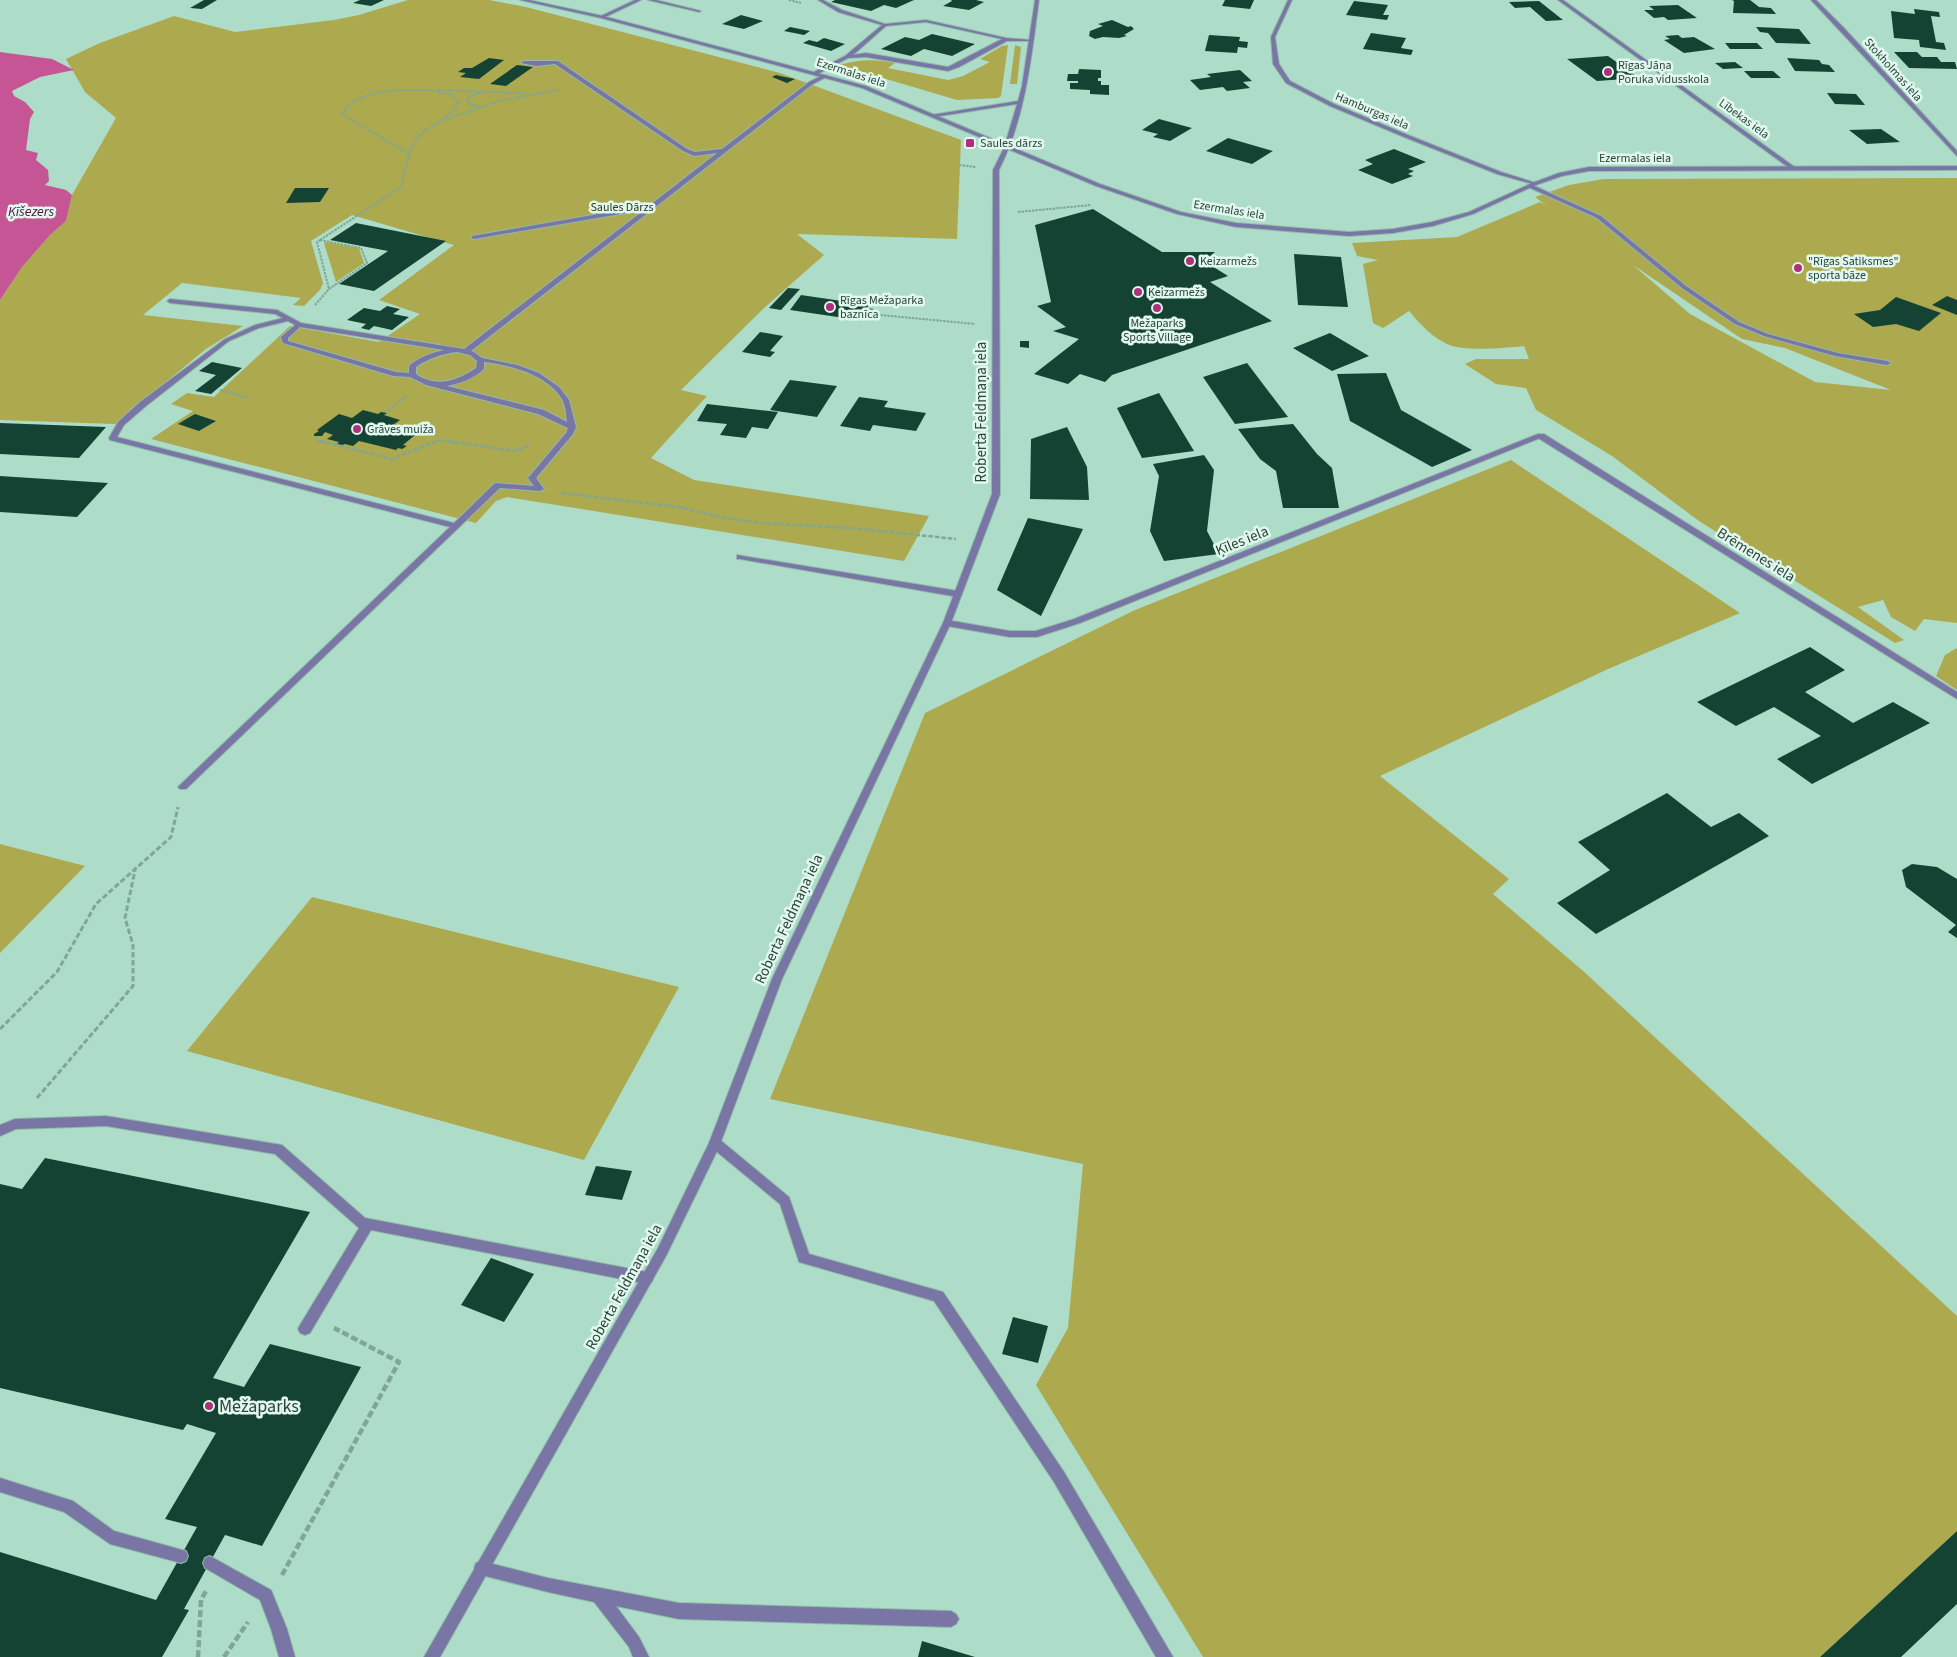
<svg xmlns="http://www.w3.org/2000/svg" width="1957" height="1657" font-family="'Source Sans 3',sans-serif">
  <style>
    .green { fill: #aca94e; fill-rule: evenodd }
    .water { fill: #c65596 }
    .building { fill: #154333 }
    .lines { fill: none; stroke-linecap: round; stroke-linejoin: round }
    .service-casing { stroke: #91bbaa; stroke-width: 2 }
    .minor-casing { stroke: #91bbaa; stroke-width: 2 }
    .tertiary-casing { stroke: #91bbaa; stroke-width: 2 }
    .path-far3 { stroke: #80a696; stroke-width: 2; stroke-dasharray: 2.5 1; stroke-linecap: butt }
    .path-far2 { stroke: #80a696; stroke-width: 2.5; stroke-dasharray: 4.5 2; stroke-linecap: butt }
    .path-far1 { stroke: #80a696; stroke-width: 3; stroke-dasharray: 5.5 2.5; stroke-linecap: butt }
    .path { stroke: #80a696; stroke-width: 4.5; stroke-dasharray: 7 3; stroke-linecap: butt }
    .service { fill: #7975a5; fill-rule: evenodd }
    .minor { fill: #7975a5; fill-rule: evenodd }
    .tertiary { fill: #7975a5; fill-rule: evenodd }
    .poi-dot { fill: #ae2f7e; stroke: #e0f8ee; stroke-width: 2 }
    .labels { text-anchor: middle; dominant-baseline: central; stroke-width: 5; stroke-linejoin: round; paint-order: stroke }
    .far-poi-label { font-size: 12px; fill: #2e423a; stroke: #e0f8ee; text-anchor: start }
    .far-street-label { font-size: 12px; fill: #2e423a; stroke: #e0f8ee }
    .far-park-label { font-size: 12px; fill: #35351d; stroke: #e0f8ee }
    .far-water-label { font-size: 14px; font-style: italic; fill: #59103e; stroke: #e0f8ee }
    .street-label { font-size: 15px; fill: #2e423a; stroke: #e0f8ee }
    .near-poi-label { font-size: 18px; fill: #2e423a; stroke: #e0f8ee; text-anchor: start }
  </style>
  <rect width="100%" height="100%" fill="#adddc9"/>
  <path class="green" d="M408 0H489L526 7 780 73 961 140 957 239 797 234 824 255 764 308 681 390 707 396 651 458 694 480 929 516 904 561 507 497 496 501 476 523 151 439 193 411 171 404 187 393 214 397 290 326 379 342 420 314 379 300 454 245 352 215 311 241 323 283 320 290 304 306 293 305 301 298 182 283 143 315 243 326 206 349 115 424 0 420V300L22 267 50 235 66 221 72 195 116 118 85 92 66 59 100 43 174 16 235 32 334 20 359 15Z
    M1008 45 1001 96 998 98 957 100 839 65C858 59 875 59 895 63L888 68 948 80 963 76 990 62 980 59 1002 46Z
    M1015 45 1021 47 1017 84H1010Z
    M1957 178V623L1924 619 1915 631 1891 617 1883 600 1858 607 1904 640 1895 643 1699 521 1612 456 1536 410 1526 388 1496 384 1465 364 1476 359H1529L1524 346C1506 348 1462 352 1447 344 1432 337 1420 324 1409 311L1383 328 1373 323 1363 264 1378 260 1357 256 1352 243 1457 237 1540 202 1546 205 1535 197 1569 185 1604 179ZM1633 265 1742 339 1785 348 1891 390 1815 382 1690 314Z
    M326 242 359 248 364 263 336 282 324 243Z
    M1511 460 1740 613 1608 669 1380 776 1509 879 1493 894 1582 970 1957 1316V1531L1820 1657H1203L1036 1385 1068 1328 1083 1164 770 1099 925 713 1135 610Z
    M1957 648V690L1936 676 1945 655Z
    M0 844 85 866 0 953Z
    M312 897 679 987 584 1160 187 1051Z"/>
  <path class="water" d="M0 52 52 59 74 70 40 77 12 91 14 96 25 102 34 112 30 119 26 150 38 153 36 160 48 170 49 181 45 185 66 190 72 195 66 221 50 235 22 267 0 300Z"/>
  <path class="building" d="M204 0H217L202 9 190 8Z
    M360 0H384L371 6 353 3Z
    M835 0H914L896 8 884 5 871 11 831 2Z
    M951 0H976L984 2 969 10 943 6 952 1Z
    M1225 0H1254L1250 9 1222 6Z
    M1732 0H1750L1759 7 1771 8 1776 14 1733 13 1734 1Z
    M1354 1 1388 5 1383 15H1389L1387 20 1346 15Z
    M1539 1 1563 20 1546 21 1530 7 1515 8 1509 2Z
    M1678 5 1697 18 1668 20 1664 17 1654 18 1644 10H1654L1649 6Z
    M1914 9 1939 12 1940 17 1931 16 1936 42 1944 43 1946 50 1920 47 1919 40 1894 38 1891 11 1915 14Z
    M741 15 763 21 744 29 722 24Z
    M1112 20 1128 27 1131 26 1134 29 1124 35 1127 36 1119 38 1103 37 1095 39 1089 36 1090 31 1103 26 1098 24Z
    M790 27 810 31 804 35 784 31Z
    M1756 27 1799 29 1811 44 1776 43 1768 33 1760 32Z
    M1371 33 1406 38 1401 48 1413 50 1411 55 1363 49Z
    M932 34 975 44 952 56 924 49 911 56 881 49 905 37 919 40Z
    M1209 35 1240 37 1239 41 1248 42 1247 48 1238 47 1237 53 1205 51Z
    M1678 35 1682 38 1694 37 1715 49 1684 53 1664 40 1670 39 1665 36Z
    M824 38 845 44 831 51 803 43 809 40 817 42Z
    M1725 43H1757L1763 49H1730Z
    M1894 52H1917L1922 57H1937L1941 62H1955L1957 69 1909 68Z
    M1608 56 1639 78 1597 81 1567 59Z
    M489 58 504 60 479 79 460 77 466 73 458 72 464 68H472Z
    M1787 58 1819 60 1822 64 1829 65 1835 72 1795 71Z
    M1735 62 1743 68 1723 69 1715 63Z
    M517 65 533 67 506 86 490 84Z
    M1079 69 1101 70V78H1098V81H1101V85H1109V95L1090 94V90L1070 89V83H1078V81H1067L1068 74H1078Z
    M1240 70 1252 81 1243 82 1250 88 1227 91 1223 87 1200 90 1190 80 1211 77 1207 74Z
    M1744 71H1773L1781 78H1751Z
    M776 75 780 76 795 79 787 83 772 77Z
    M1827 93 1856 94 1865 105 1835 104Z
    M1159 119 1192 128 1170 141 1153 137 1158 134 1142 130Z
    M1881 129 1900 142 1867 144 1849 130Z
    M1228 138 1273 151 1252 164 1206 151Z
    M1394 149 1426 162 1408 169 1414 171 1408 174 1413 176 1392 184 1358 170 1373 164 1365 160Z
    M295 188H329L320 202 286 203Z
    M1093 209 1162 252H1215L1204 261 1228 276 1210 282 1272 321 1112 375 1105 382 1080 374 1068 384 1034 374 1079 339 1053 331 1066 327 1037 306 1051 302 1035 225Z
    M356 223 446 241 374 291 339 284 388 251 330 240Z
    M1294 254 1341 257 1348 307 1298 305Z
    M788 288 800 289 781 310 769 308Z
    M801 295 869 305 867 308 873 309 868 318 861 317 858 320 790 310Z
    M1947 296 1957 300V315L1932 305Z
    M1896 297 1941 313 1919 331 1896 324 1873 327 1854 314 1880 310Z
    M387 306 400 309 393 314 409 317 392 330 374 326 369 330 361 328 366 324 347 320 364 308 380 311Z
    M760 332 783 336 770 351 775 352 770 357 742 352Z
    M1330 333 1369 356 1332 371 1293 348Z
    M1020 341H1029V348L1020 347Z
    M212 362 242 368 211 394 195 391 216 375 199 371Z
    M1247 363 1288 417 1235 424 1203 377Z
    M1386 373 1401 410 1472 450 1432 467 1350 421 1337 374Z
    M790 380 837 386 817 417 770 410Z
    M1159 393 1194 451 1142 458 1117 408Z
    M859 397 888 401 884 407 926 413 916 431 873 425 870 431 840 426Z
    M707 404 778 412 768 429 752 427 746 438 720 435 727 424 697 421Z
    M363 410 378 414 381 412 387 413 384 415 400 420 390 427 415 435 403 445 407 446 402 449 398 448 396 450 359 441 353 446 345 444 342 445 337 444 339 442 327 439 333 435 325 432 322 436H314V434L319 431 317 430 339 414 352 418Z
    M195 414 216 421 199 431 178 424Z
    M0 423 106 427 79 458 0 454Z
    M1293 424 1317 454 1332 468 1339 508H1283L1276 471 1260 459 1238 429Z
    M1067 427 1087 467 1089 500 1030 499 1031 439Z
    M1204 455 1214 470 1207 531 1219 554 1164 561 1150 531 1159 476 1153 464Z
    M0 476 108 483 77 517 0 512Z
    M1028 518 1083 529 1041 616 997 590Z
    M1810 647 1845 670 1805 692 1853 723 1893 702 1930 723 1812 784 1777 759 1821 736 1774 707 1736 726 1697 702Z
    M1667 793 1711 827 1739 813 1769 836 1596 934 1557 903 1610 870 1578 842Z
    M1912 864 1937 867 1957 879V938L1948 932 1956 925 1906 887 1902 870Z
    M45 1158 310 1212 213 1378 244 1387 270 1344 361 1367 262 1546 225 1535 184 1609 189 1610 162 1657H0V1552L156 1600 197 1527 165 1519 216 1433 187 1424 183 1430 0 1388V1184L22 1189Z
    M596 1166 632 1171 622 1200 585 1195Z
    M491 1258 534 1274 504 1322 461 1305Z
    M1013 1317 1048 1326 1038 1363 1002 1354Z
    M1957 1531V1604L1901 1657H1820Z
    M922 1641 975 1657H918Z"/>
  <g class="lines">
    <g class="service-casing">
      <path id="service" d="M635 0H641L603 18 599 17Z
        M648 0H656L701 11 699 12Z
        M818 0H823L842 10 885 24 926 20 1006 38 1032 40 1030 41H1007L959 67 948 71 866 57 848 58 816 75 814 72 845 56 882 25 838 12ZM926 22 1002 39 948 67 866 53 853 55 886 26Z
        M558 61 687 149 695 152 722 149 809 82 823 75 828 76 813 84 471 351 474 352 482 358 517 365 539 373 559 387 569 400 576 427 573 434 536 478 544 489 540 491 500 488 186 789H180L178 787 180 785 450 527 110 440 109 438 118 422 140 402 225 339 255 325 283 318 275 314 170 303 167 301 170 299 277 310 301 323 464 349 644 210 474 239 472 238V236L650 205 717 153 694 156 683 151 555 64 536 66 521 63 524 61ZM288 321 295 325 281 337 283 343 393 376 410 377 426 385 538 414 568 428 566 433 528 478 534 486 495 483 454 523 117 437 124 425 146 406 229 341 259 328ZM300 327 444 350C431 353 419 357 409 366V373L396 372 288 341V338ZM457 352 470 355 477 361 476 368C457 381 436 388 416 374V367C429 358 442 354 457 352ZM484 362C510 365 547 374 562 399 566 406 566 415 567 422L544 410 447 386C461 383 473 379 484 369Z
        M1530 184 1601 216 1686 286 1739 322 1768 334 1838 353 1887 361 1891 363 1887 365 1835 356 1764 336 1735 324 1682 288 1597 218 1528 187V185Z
        M1538 434H1541L1545 436 1080 623 1037 637H1010L947 626 943 623 947 620 1010 631H1036L1074 619Z
        M737 555 958 591 962 594 958 597 740 559H737Z
        M106 1116 282 1145 365 1218 647 1272 652 1274 653 1278 652 1282 647 1284 371 1230 310 1333 305 1335 300 1333 298 1329 300 1325 359 1228 275 1154 106 1126 16 1129 0 1136V1125L15 1119Z
        M715 1138 719 1139 789 1197 809 1254 943 1292 1064 1472 1173 1657H1156L1054 1482 934 1301 799 1262 780 1204 711 1147 709 1143 711 1139Z
        M0 1478 73 1501 114 1531 186 1551 188 1556 186 1561 181 1563 110 1544 64 1512 0 1492Z
        M210 1556 271 1590 287 1629 295 1657H279L271 1629 260 1600 205 1568 203 1563 205 1558Z
        M481 1561 548 1578 679 1603 951 1611 956 1614 959 1619 956 1624 951 1627 679 1619 616 1606 639 1637 649 1657H633L629 1647 594 1602 548 1592 481 1575 476 1573 474 1568 476 1563Z"/>
    </g>
    <g class="minor-casing">
      <path id="minor" d="M1035 0H1039C1031 59 1026 116 999 170L1000 494 951 623 782 979 719 1147 666 1256 440 1657H424L658 1248 709 1143 772 979 943 623 992 494 993 170 1004 148 1017 104 934 117 931 115 1018 101 1022 86Z
        M1288 0H1292L1275 37 1279 64 1290 81 1334 104 1408 135 1501 172 1536 183V185L1497 174 1404 137 1330 106 1286 83 1273 64 1271 37Z
        M1558 0H1563L1796 168V170H1792Z
        M1811 0H1816L1844 28 1957 151V156Z
        M1538 434H1544L1957 692V699L1538 438Z"/>
    </g>
    <g class="tertiary-casing">
      <path id="tertiary" d="M520 0H529L603 16 866 86 1100 184 1181 212 1236 223 1349 232 1393 229 1432 222 1469 212 1532 183 1559 173 1589 167 1957 166V170L1589 171 1562 176 1536 185 1473 214 1433 226 1393 233 1349 236 1236 227 1177 214 1096 186 862 88 601 18Z"/>
    </g>
    <path class="path-far3" d="M789 0 801 3
      M428 90 450 94 459 102C446 127 420 122 409 154L342 114C357 88 402 90 428 90Z
      M438 90 526 93
      M480 93 469 97 467 101 472 105 480 106
      M444 120 499 101 558 90
      M959 165 976 167
      M1018 212 1091 205
      M320 240 361 248 367 263 329 289 317 242Z
      M320 240 401 187 409 154
      M315 305 329 289
      M870 314 975 324
      M220 390 249 398
      M385 412 407 396
      M315 440 325 443
      M434 443 440 440 457 443"/>
    <path class="path-far2" d="M320 441 392 459 437 441
      M448 441 514 451 529 446
      M561 493 679 507 720 517 760 523 851 528 956 539"/>
    <path class="path-far1" d="M0 1029 57 972 96 904 171 837 178 807
      M37 1098 133 986V945L125 918 135 870"/>
    <path class="path" d="M282 1575 399 1362 334 1328
      M198 1657 201 1600 206 1591
      M224 1657 248 1622"/>
    <use href="#service" class="service"/>
    <use href="#minor" class="minor"/>
    <use href="#tertiary" class="tertiary"/>
  </g>
  <g class="poi-dot">
    <circle cx="1608" cy="72" r="5"/>
    <rect x="965" y="138" width="10" height="10" rx="2.5"/>
    <circle cx="1190" cy="261" r="5"/>
    <circle cx="1798" cy="268" r="5"/>
    <circle cx="1138" cy="292" r="5"/>
    <circle cx="830" cy="307" r="5"/>
    <circle cx="1157" cy="308" r="5"/>
    <circle cx="357" cy="429" r="5"/>
    <circle cx="209" cy="1406" r="5"/>
  </g>
  <g class="labels">
    <g class="far-poi-label">
      <text x="1618" y="65">Rīgas Jāņa<tspan x="1618" dy="14">Poruka vidusskola</tspan></text>
      <text x="980" y="143">Saules dārzs</text>
      <text x="1200" y="261">Keizarmežs</text>
      <text x="1808" y="261">"Rīgas Satiksmes"<tspan x="1808" dy="14">sporta bāze</tspan></text>
      <text x="1148" y="292">Ķeizarmežs</text>
      <text x="840" y="300">Rīgas Mežaparka<tspan x="840" dy="14">baznīca</tspan></text>
      <text x="1157" y="323" text-anchor="middle">Mežaparks<tspan x="1157" dy="14">Sports Village</tspan></text>
      <text x="367" y="429">Grāves muiža</text>
    </g>
    <g class="far-street-label">
      <text transform="translate(1893 70) rotate(48)">Stokholmas iela</text>
      <text transform="translate(851 73) rotate(18)">Ezermalas iela</text>
      <text transform="translate(1372 111) rotate(23)">Hamburgas iela</text>
      <text transform="translate(1744 119) rotate(36)">Lībekas iela</text>
      <text x="1635" y="158">Ezermalas iela</text>
      <text transform="translate(1229 210) rotate(9)">Ezermalas iela</text>
    </g>
    <g class="far-park-label">
      <text x="622" y="207">Saules Dārzs</text>
    </g>
    <g class="far-water-label">
      <text x="31" y="212">Ķīšezers</text>
    </g>
    <g class="street-label">
      <text transform="translate(981 412) rotate(-90)">Roberta Feldmaņa iela</text>
      <text transform="translate(1242 541) rotate(-22)">Ķīles iela</text>
      <text transform="translate(1756 555) rotate(32)">Brēmenes iela</text>
      <text transform="translate(789 919) rotate(-65)">Roberta Feldmaņa iela</text>
      <text transform="translate(624 1287) rotate(-61)">Roberta Feldmaņa iela</text>
    </g>
    <g class="near-poi-label">
      <text x="219" y="1406">Mežaparks</text>
    </g>
  </g>
</svg>
